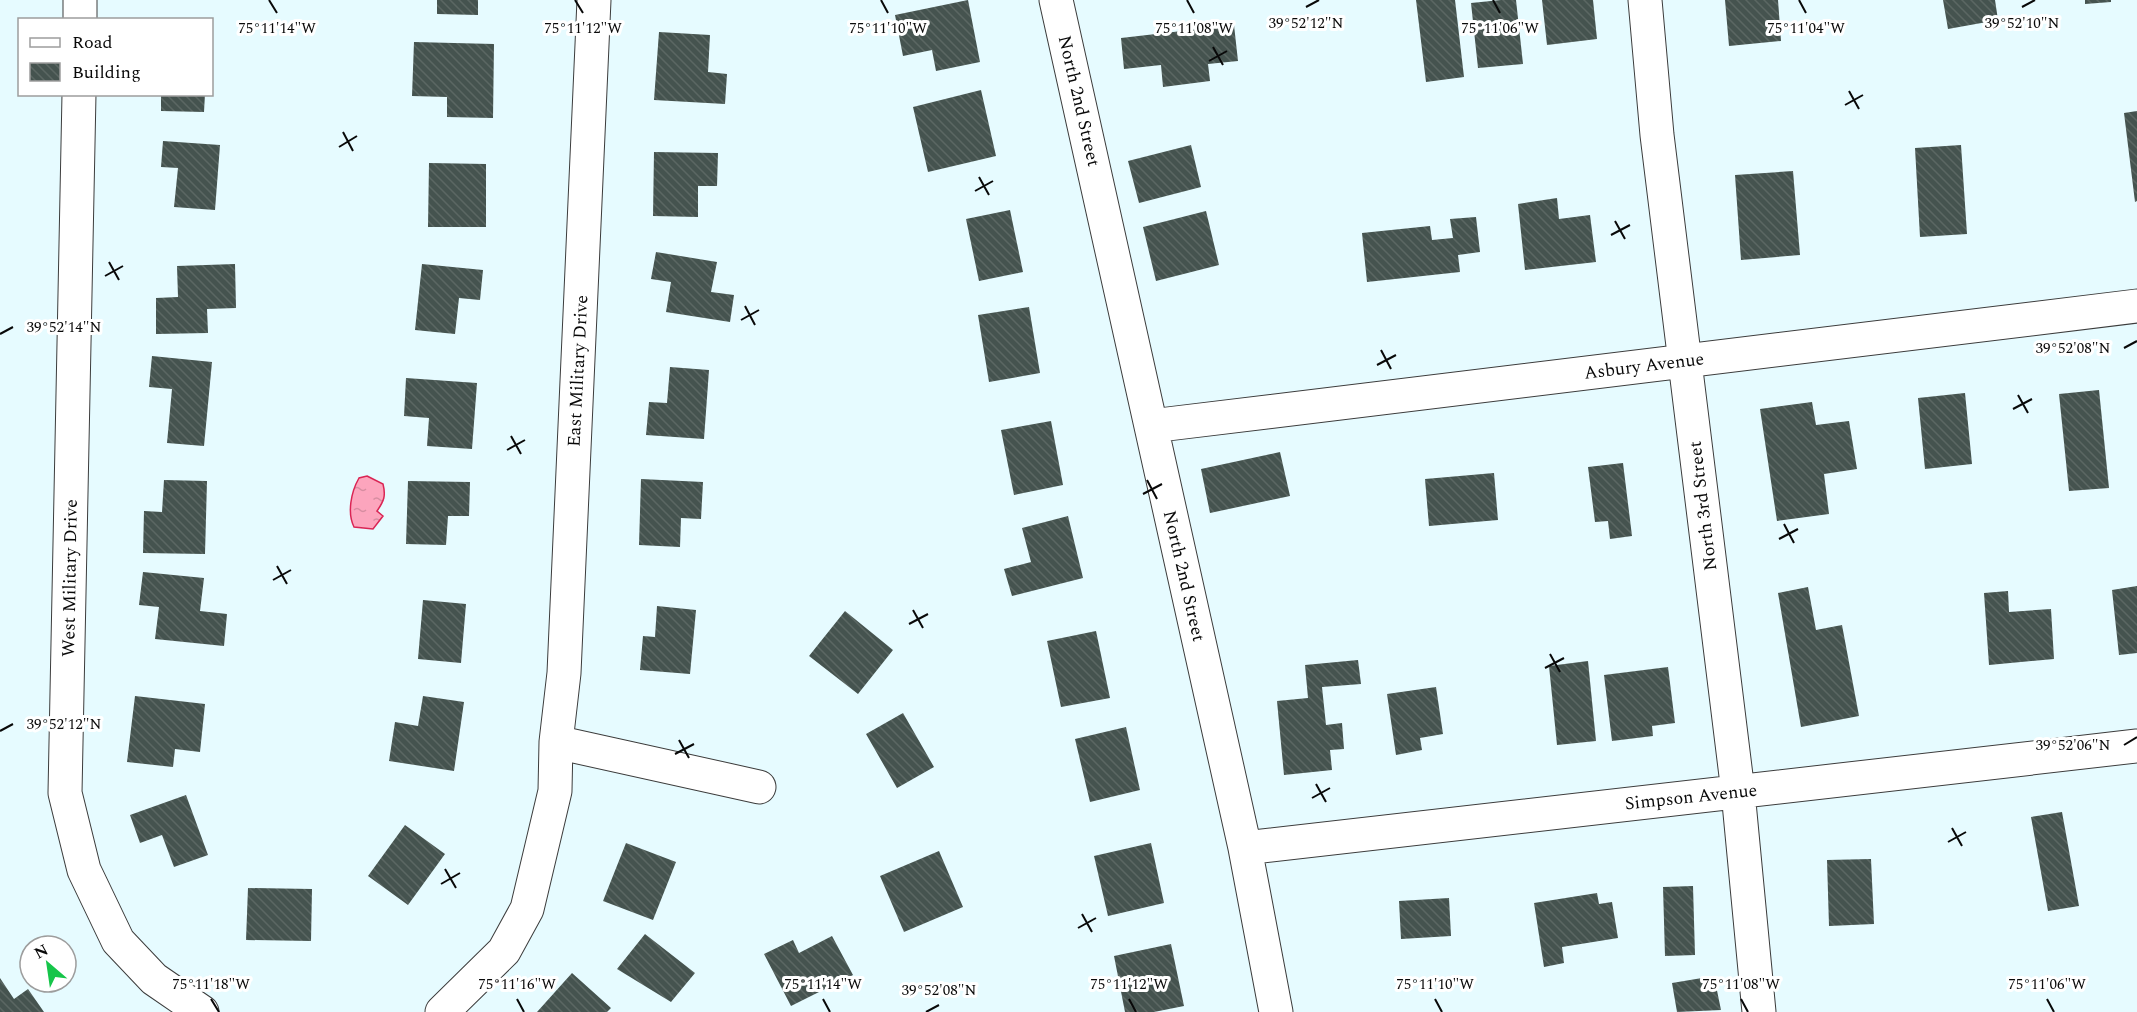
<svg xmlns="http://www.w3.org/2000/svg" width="2137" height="1012" font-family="Spectral,serif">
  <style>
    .water { fill: url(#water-ripples); stroke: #da2554; stroke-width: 1.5 }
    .building { fill: url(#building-back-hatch) }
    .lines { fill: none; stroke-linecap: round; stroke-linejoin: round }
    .minor-casing { stroke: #3c3c3c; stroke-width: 35 }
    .minor { stroke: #fff; stroke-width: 33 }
    .ticks { fill: none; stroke: #090909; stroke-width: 2 }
    .labels { text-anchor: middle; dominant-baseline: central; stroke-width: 6; stroke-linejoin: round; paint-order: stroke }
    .street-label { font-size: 18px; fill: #090909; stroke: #fff }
    .ticks-label { font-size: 15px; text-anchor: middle; fill: #090909; stroke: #fff; stroke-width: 6; stroke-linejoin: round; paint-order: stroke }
  </style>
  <defs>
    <pattern id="water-ripples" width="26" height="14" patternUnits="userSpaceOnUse" patternTransform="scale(1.5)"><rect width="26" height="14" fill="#fca5bd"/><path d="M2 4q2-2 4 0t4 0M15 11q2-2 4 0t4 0" fill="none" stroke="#d78da1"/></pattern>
    <pattern id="building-back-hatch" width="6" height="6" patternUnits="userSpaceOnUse" patternTransform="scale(1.5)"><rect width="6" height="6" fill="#45534f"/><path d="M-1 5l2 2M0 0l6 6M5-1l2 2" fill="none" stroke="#5b6763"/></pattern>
  </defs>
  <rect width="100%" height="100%" fill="#e6fbff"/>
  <path class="water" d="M367 476 383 484C386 496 384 501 377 511L383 516 373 529 354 527C347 513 351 492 359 478Z"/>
  <path class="building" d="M437 0H478V15L437 14Z
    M968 0 980 62 936 71 932 50 903 56 895 15Z
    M1416 0H1455L1464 77 1426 82Z
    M1501 0H1516L1523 64 1478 68 1471 3Z
    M1542 0H1593L1597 39 1547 45Z
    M1725 0H1778L1781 41 1729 46Z
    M1943 0H1995L1998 20 1948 29Z
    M2085 0H2111V2L2085 4Z
    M1234 25 1238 61 1208 64 1210 81 1163 87 1161 65 1124 69 1121 38Z
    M659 32 710 35 708 72 727 74 725 104 654 100Z
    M414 42 494 44 493 118 447 117V97L412 96Z
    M981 90 996 156 928 172 913 107Z
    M161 94H205L204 112 161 111Z
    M2137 111V201L2135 202 2124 113Z
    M163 141 220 145 215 210 174 207 178 168 161 167Z
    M1191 145 1201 187 1139 203 1128 161Z
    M1961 145 1967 234 1920 237 1915 148Z
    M654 152 718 153 717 186H698V217L653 216Z
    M429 163 486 164V227H428Z
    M1793 171 1800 255 1741 260 1735 175Z
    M1557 198 1559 219 1590 215 1596 262 1525 270 1518 204Z
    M1010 210 1023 272 979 281 966 219Z
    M1206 211 1219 265 1156 281 1143 227Z
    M1476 217 1480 252 1458 255 1460 272 1367 282 1362 233 1430 226 1432 240 1453 238 1450 219Z
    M656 252 717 262 711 292 734 295 730 322 666 312 671 282 651 279Z
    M235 264 236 308 207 309 208 333 156 334V298L178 297 177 266Z
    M422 264 483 270 480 300 459 298 455 334 415 330Z
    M1029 307 1040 373 989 382 978 315Z
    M152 356 212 362 204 446 167 443 172 389 149 387Z
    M670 367 709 370 704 439 646 435 649 402 667 403Z
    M406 378 477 383 472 449 427 446 429 418 404 416Z
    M2099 390 2109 488 2069 491 2059 394Z
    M1965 393 1972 464 1925 469 1918 398Z
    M1812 402 1816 425 1849 421 1857 469 1824 474 1829 514 1777 521 1760 409Z
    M1051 421 1063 485 1014 495 1001 430Z
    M1280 452 1290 496 1210 513 1201 469Z
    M1623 463 1632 536 1610 539 1608 521 1595 522 1588 467Z
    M1494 473 1498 520 1429 526 1425 479Z
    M641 479 703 482 701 519 681 518 680 547 639 545Z
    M164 480 207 481 205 554 143 553 144 511 162 512Z
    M408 481 470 482 469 516H448L446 545 406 544Z
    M1068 516 1083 578 1012 596 1004 569 1031 562 1022 528Z
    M143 572 204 578 200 611 227 614 224 646 155 639 159 607 139 605Z
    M2137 586V653L2119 655 2112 590Z
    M1808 587 1816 630 1842 625 1859 716 1801 727 1778 593Z
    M2008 591 2009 612 2051 609 2054 659 1989 665 1984 593Z
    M423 600 466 604 461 663 418 659Z
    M657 606 696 610 690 674 640 670 643 636 655 637Z
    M845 611 893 650 858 694 809 656Z
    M1096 631 1110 698 1061 707 1047 641Z
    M1358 660 1361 684 1322 687 1326 725 1342 723 1344 749 1330 750 1332 770 1284 775 1277 701 1308 698 1305 665Z
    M1588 661 1596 741 1557 745 1549 666Z
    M1668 667 1675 723 1652 726 1653 736 1612 741 1604 675Z
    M1436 687 1443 734 1420 738 1422 750 1396 755 1387 694Z
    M135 696 205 704 200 752 175 749 173 767 127 762Z
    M423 696 464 702 454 771 389 761 395 722 418 726Z
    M903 713 934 767 897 788 866 734Z
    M1126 727 1140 790 1090 802 1075 739Z
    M186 795 208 855 174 867 162 835 140 843 130 815Z
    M2062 812 2079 906 2048 911 2031 817Z
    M405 825 445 854 408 905 368 876Z
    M626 843 676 862 653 920 603 901Z
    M1151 843 1164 903 1108 916 1094 856Z
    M939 851 963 907 904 932 880 876Z
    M1871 859 1874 924 1829 926 1827 860Z
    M1693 886 1695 955 1665 956 1663 887Z
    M248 888 312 889 311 941 246 940Z
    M1597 893 1599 904 1612 902 1618 938 1562 947 1564 963 1544 967 1534 903Z
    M1449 898 1451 936 1401 939 1399 901Z
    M645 934 695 973 671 1002 617 969Z
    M832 936 853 975 791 1006 764 954 793 940 799 953Z
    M1171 944 1184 1006 1154 1012H1125L1114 956Z
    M572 973 611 1008 607 1012H537Z
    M1714 976 1721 1010 1677 1012 1672 983Z
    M0 978 14 999 28 989 44 1012H0Z"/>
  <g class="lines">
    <g class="minor-casing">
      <path id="minor" d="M1056 0 1245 848 1276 1012
        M1645 0 1657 135 1738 792 1759 1012
        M80 20V0
        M79 94 65 793 84 870 118 941 154 979 202 1012
        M1151 426 2137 306
        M556 742 759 787
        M1245 848 2137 746
        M442 1012 504 951 527 909 555 791 556 742 564 673 594 0"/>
    </g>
    <use href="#minor" class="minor"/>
  </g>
  <path class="ticks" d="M269 0 277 13M575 0 583 13M881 0 888 13M1187 0 1194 13M1493 0 1500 13M1799 0 1806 13M1306 7 1319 0M2022 7 2035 0M1213 47 1223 65M1209 61 1227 51M1849 91 1859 109M1845 105 1863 95M343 132 353 151M339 147 357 136M979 177 989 195M975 191 993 181M1615 221 1625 239M1611 235 1630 225M109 262 119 280M105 276 123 266M745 306 755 325M741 320 759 310M0 334 13 327M2124 348 2137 341M1381 350 1391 369M1377 365 1396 355M2018 395 2028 413M2013 409 2032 399M511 436 521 454M507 450 525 440M1147 480 1157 499M1143 494 1162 484M1784 524 1794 543M1779 539 1798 529M277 566 287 584M273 580 291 570M913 610 923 628M909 624 928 614M1550 654 1560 672M1545 668 1564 658M0 731 13 724M679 740 689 758M2124 745 2137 737M675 754 694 744M1316 784 1326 802M1312 798 1330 788M1952 828 1962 846M1948 842 1966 832M445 869 456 888M441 884 460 873M1082 914 1092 932M1078 928 1096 918M211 999 219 1012M517 999 524 1012M823 999 830 1012M1129 999 1136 1012M1435 999 1442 1012M1741 999 1748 1012M2047 999 2054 1012M926 1012 939 1005"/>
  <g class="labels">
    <g class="street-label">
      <text transform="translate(1079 101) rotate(77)">North 2nd Street</text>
      <text transform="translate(1644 366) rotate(-7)">Asbury Avenue</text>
      <text transform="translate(578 371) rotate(-87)">East Military Drive</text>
      <text transform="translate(1703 506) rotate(-97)">North 3rd Street</text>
      <text transform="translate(1184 576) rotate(77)">North 2nd Street</text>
      <text transform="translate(70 578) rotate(-89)">West Military Drive</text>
      <text transform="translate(1691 797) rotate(-6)">Simpson Avenue</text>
    </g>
  </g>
  <g class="ticks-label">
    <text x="1306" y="28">39°52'12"N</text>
    <text x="2022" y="28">39°52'10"N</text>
    <text x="277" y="33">75°11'14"W</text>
    <text x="583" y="33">75°11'12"W</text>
    <text x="888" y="33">75°11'10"W</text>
    <text x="1194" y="33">75°11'08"W</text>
    <text x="1500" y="33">75°11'06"W</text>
    <text x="1806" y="33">75°11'04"W</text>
    <text x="64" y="332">39°52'14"N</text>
    <text x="2073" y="353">39°52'08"N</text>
    <text x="64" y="729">39°52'12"N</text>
    <text x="2073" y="750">39°52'06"N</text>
    <text x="211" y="989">75°11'18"W</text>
    <text x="517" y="989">75°11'16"W</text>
    <text x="823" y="989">75°11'14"W</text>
    <text x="1129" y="989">75°11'12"W</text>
    <text x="1435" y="989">75°11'10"W</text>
    <text x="1741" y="989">75°11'08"W</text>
    <text x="2047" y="989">75°11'06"W</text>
    <text x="939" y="995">39°52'08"N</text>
  </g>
  <rect x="18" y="18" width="195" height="78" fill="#ffffff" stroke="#9d9d9d" stroke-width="1.5"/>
  <rect x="30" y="38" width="30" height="9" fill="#ffffff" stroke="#9d9d9d" stroke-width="1.5"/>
  <text x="72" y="48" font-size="18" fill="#090909">Road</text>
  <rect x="30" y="63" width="30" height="18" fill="url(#building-back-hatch)" stroke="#9d9d9d" stroke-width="1.5"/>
  <text x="72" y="78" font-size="18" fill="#090909">Building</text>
  <g transform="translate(48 964) rotate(331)"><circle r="28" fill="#ffffff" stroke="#9d9d9d" stroke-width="1.5"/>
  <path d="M0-4.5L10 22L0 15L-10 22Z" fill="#16c54a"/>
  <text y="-9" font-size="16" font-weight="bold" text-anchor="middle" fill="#090909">N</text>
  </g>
</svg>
